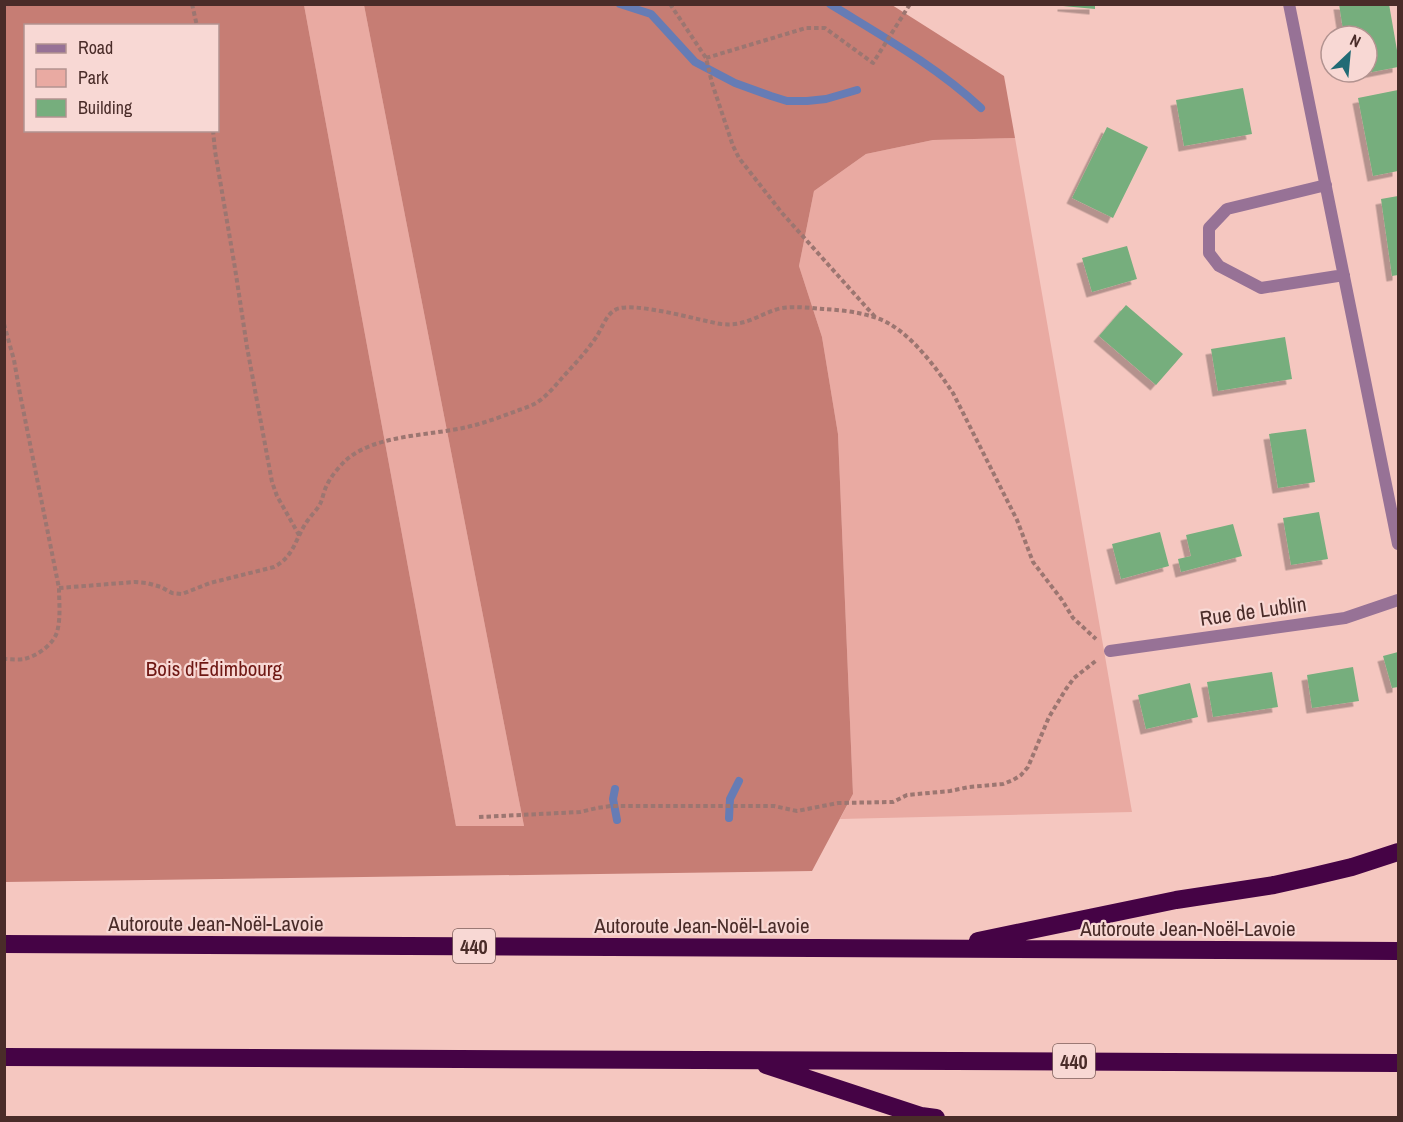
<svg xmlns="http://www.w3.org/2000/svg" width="1403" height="1122" font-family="'Archivo Narrow',sans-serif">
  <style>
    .green { fill: #e9aaa2 }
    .forest { fill: #c67d74; fill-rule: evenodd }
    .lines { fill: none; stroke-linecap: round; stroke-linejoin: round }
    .stream { stroke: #667cb5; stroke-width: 8 }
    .building { fill: #76ae7d; filter: url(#shadow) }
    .path { stroke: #9c7671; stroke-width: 4; stroke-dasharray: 4.5 3; stroke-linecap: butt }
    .street { stroke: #977296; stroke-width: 12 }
    .highway { stroke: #450345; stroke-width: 18 }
    .labels { text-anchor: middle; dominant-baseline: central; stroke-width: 4.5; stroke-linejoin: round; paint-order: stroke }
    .shield { fill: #f8d8d4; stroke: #7e605c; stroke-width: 1.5 }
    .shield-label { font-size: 20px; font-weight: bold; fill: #4a2c29 }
    .street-label { font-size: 21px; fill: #4a2c29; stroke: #f8d8d4 }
    .park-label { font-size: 21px; fill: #6e1713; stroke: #f8d8d4 }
  </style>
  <defs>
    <filter id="shadow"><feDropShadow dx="-5.5" dy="5.5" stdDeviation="0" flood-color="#0004"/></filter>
  </defs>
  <rect width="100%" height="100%" fill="#f5c7c0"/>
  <path class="green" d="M304 5H364L524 826H456Z
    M1015 138 1132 812 840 819 853 794 838 434 822 337 799 266 814 191 866 154 933 140Z"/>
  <path class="forest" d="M4 5H304L456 826H524L364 5H892L1004 76 1015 138 933 140 866 154 814 191 799 266 822 337 838 434 853 794 812 871 5 882ZM26 26H218V130H26Z"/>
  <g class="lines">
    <path class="stream" d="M620 4 651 14 695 62 735 83 771 96 787 101H807L826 99 857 90
      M830 4C882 36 936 66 981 108
      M615 789 613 799 617 820
      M729 818 730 799 739 781"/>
  </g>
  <path class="building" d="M1063 4H1095V9L1063 6Z
    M1339 4H1389L1398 56V67L1367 73V36H1344Z
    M1243 88 1252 134 1184 146 1176 100Z
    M1398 90V171L1373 176 1358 98Z
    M1107 127 1148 147 1113 218 1072 198Z
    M1398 196V275L1392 276 1381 199Z
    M1127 246 1137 279 1092 292 1082 258Z
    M1126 305 1183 354 1156 385 1099 336Z
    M1285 337 1292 379 1218 391 1211 349Z
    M1306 429 1315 482 1278 488 1269 434Z
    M1319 512 1328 559 1291 565 1283 518Z
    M1233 524 1242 556 1181 572 1178 559 1191 556 1186 535Z
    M1160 532 1169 566 1121 579 1112 544Z
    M1398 652V687L1392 688 1383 656Z
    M1353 667 1359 701 1312 708 1307 675Z
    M1272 672 1278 707 1213 717 1207 682Z
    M1190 683 1198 717 1146 729 1138 695Z"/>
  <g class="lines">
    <path class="path" d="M192 4 197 26
      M670 4 706 58 712 83 733 146 739 158 782 213 876 318
      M706 58 806 28H825L873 63 910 4
      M213 130 215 151 235 268 247 347 272 482 277 496 299 535
      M4 324 14 360 20 394 59 588C59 602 61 618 57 632 53 645 37 656 24 659 18 660 11 659 4 659
      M59 588 135 582 147 583 161 587 172 593 182 594 210 583 274 567C295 556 295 538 308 520 312 514 318 509 321 502 323 497 324 490 327 485 331 476 339 467 346 460 376 434 430 436 467 427 485 423 503 416 519 410 525 408 531 406 536 403 546 397 554 387 562 378 574 365 587 351 597 336 602 328 606 315 615 310 631 300 701 321 721 324 747 327 760 313 782 308 795 306 810 308 823 309 840 310 860 312 877 318 908 329 935 366 953 393L1017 520 1033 562 1062 600 1073 618 1096 639
      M479 817 580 812 597 808 611 806H774L797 811 838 803 893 802 907 795 950 791 969 787 1003 784 1013 780 1021 775 1028 767 1049 717 1066 689 1074 678 1097 660"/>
    <path class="street" d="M1289 4 1398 544
      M1326 185 1227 209 1209 228V253L1219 266 1261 288 1344 275
      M1110 651 1345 618 1398 600"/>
    <path class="highway" d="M978 941 1176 900 1274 885 1310 877 1352 867 1398 852
      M4 944 1398 951
      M4 1057 1398 1063
      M766 1065 921 1116 936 1118"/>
  </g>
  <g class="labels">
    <g class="shield">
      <rect x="453" y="929" width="42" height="34" rx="4.5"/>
      <rect x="1053" y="1044" width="42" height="34" rx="4.5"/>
    </g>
    <g class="shield-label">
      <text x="474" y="946">440</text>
      <text x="1074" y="1061">440</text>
    </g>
    <g class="street-label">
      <text transform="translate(1253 611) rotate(-8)">Rue de Lublin</text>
      <text x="216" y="923">Autoroute Jean-Noël-Lavoie</text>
      <text x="702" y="925">Autoroute Jean-Noël-Lavoie</text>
      <text x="1188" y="928">Autoroute Jean-Noël-Lavoie</text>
    </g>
    <g class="park-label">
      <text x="214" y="668">Bois d'Édimbourg</text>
    </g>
  </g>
  <rect width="1403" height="1122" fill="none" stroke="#4a2c29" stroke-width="12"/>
  <rect x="24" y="24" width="195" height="108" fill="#f8d8d4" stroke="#b29390" stroke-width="1.5"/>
  <rect x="36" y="44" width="30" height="9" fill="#977296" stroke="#b29390" stroke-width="1.5"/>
  <text x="78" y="54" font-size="18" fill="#4a2c29">Road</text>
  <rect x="36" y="69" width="30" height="18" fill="#e9aaa2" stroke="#b29390" stroke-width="1.5"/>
  <text x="78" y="84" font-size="18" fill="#4a2c29">Park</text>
  <rect x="36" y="99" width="30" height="18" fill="#76ae7d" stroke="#b29390" stroke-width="1.5"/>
  <text x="78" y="114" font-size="18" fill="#4a2c29">Building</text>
  <g transform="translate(1349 54) rotate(26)"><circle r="28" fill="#f8d8d4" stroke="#b29390" stroke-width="1.5"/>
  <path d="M0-4.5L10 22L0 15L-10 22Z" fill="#216b75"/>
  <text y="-9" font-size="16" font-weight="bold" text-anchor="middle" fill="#4a2c29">N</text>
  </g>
</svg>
